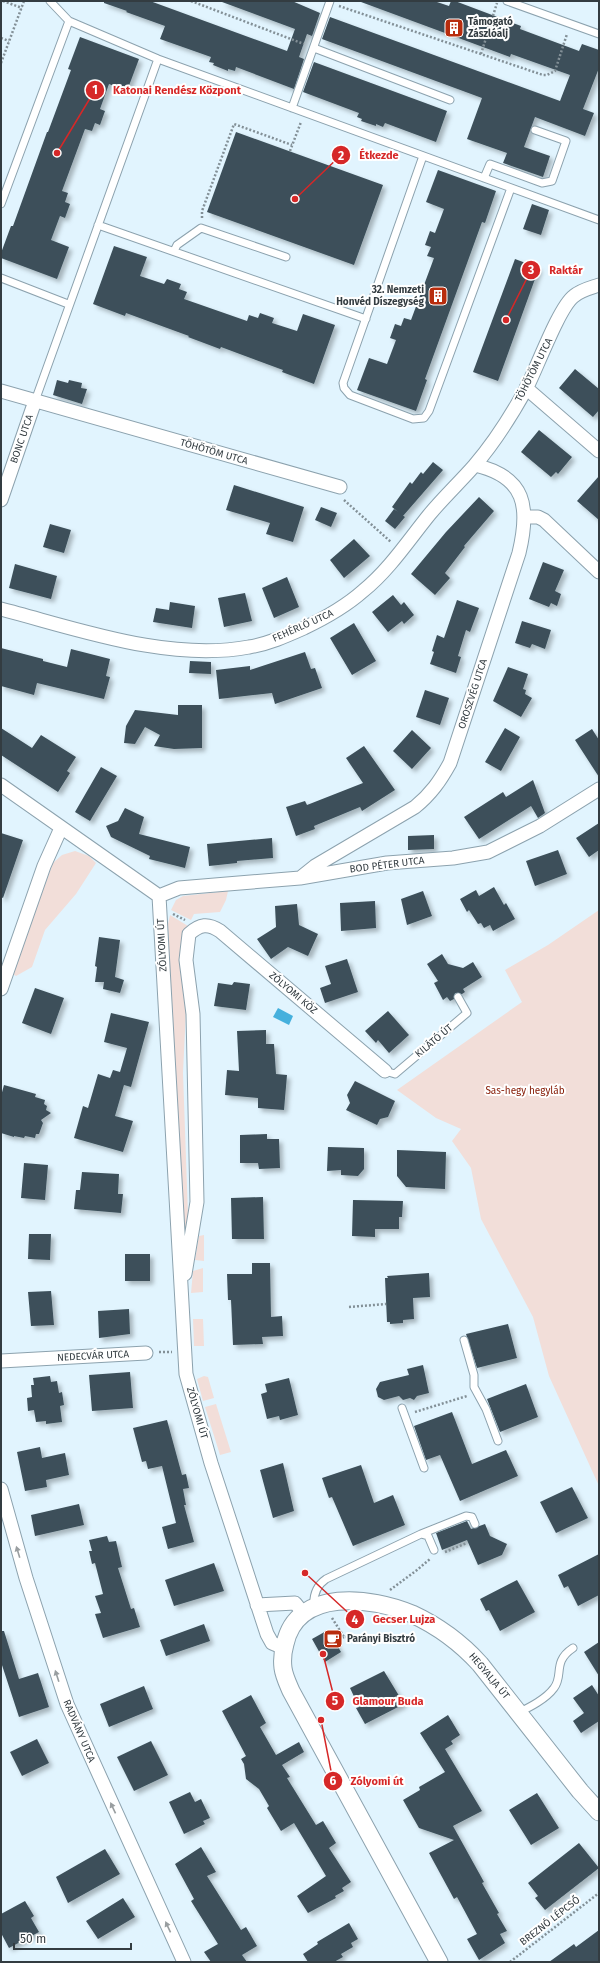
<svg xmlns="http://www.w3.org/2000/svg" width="600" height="1963" font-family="'Fira Sans',sans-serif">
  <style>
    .green { fill: #f2ded9 }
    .water { fill: #45b0dd }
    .building { fill: #3c505a; filter: url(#shadow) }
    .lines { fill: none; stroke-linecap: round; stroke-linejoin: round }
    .service-casing { stroke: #8ca2ae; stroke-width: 9 }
    .minor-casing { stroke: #8ca2ae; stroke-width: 15 }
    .tertiary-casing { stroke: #8ca2ae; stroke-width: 19 }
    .path { stroke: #839097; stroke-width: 2.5; stroke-dasharray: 2 2; stroke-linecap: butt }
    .service { stroke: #fff; stroke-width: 7 }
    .minor { stroke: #fff; stroke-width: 13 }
    .tertiary { stroke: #fff; stroke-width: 17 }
    .oneway { fill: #999ea0 }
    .labels { text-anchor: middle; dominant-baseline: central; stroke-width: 4; stroke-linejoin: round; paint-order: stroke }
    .poi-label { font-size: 10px; font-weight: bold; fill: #333c41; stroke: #fff; text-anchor: start }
    .street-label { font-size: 10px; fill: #333c41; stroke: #fff }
    .park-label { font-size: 10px; fill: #841700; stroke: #fff }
    .leader { fill: none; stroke: #d62828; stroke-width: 1.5 }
    .callout-dot { fill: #d62828; stroke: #fff; stroke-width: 1.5 }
    .mark-label { font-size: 12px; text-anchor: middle; font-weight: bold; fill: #fff }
    .callout-label { font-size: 11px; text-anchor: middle; font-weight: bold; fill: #d62828; stroke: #fff; stroke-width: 4; stroke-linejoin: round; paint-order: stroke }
  </style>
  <defs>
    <filter id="shadow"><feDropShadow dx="3.5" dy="3.5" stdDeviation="2" flood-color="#0004"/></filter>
  </defs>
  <rect width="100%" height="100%" fill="#e1f4fe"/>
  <path class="green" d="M75 851 89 856 96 863 76 894 45 930 32 967 16 976 13 974 35 911 53 863 62 855Z
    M228 891 226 900 220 912 194 914 191 920 171 910 176 900 183 896Z
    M599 910V1486L549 1376 533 1317 481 1219 471 1168 452 1141 461 1129 436 1118 397 1090 522 1002 505 970 548 945Z
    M170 915 188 926 181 944 186 1010 183 1073 188 1215 186 1242 182 1243 168 924Z
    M204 1235V1261L195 1260 199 1236Z
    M203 1268V1292L191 1293 193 1271Z
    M193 1319H203L204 1346H194Z
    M204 1376 208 1377 214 1398 203 1401 197 1379Z
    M216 1404 231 1452 220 1455 205 1407Z"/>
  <path class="water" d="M278 1008 293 1016 289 1025 273 1017Z"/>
  <path class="building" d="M104 1H150L287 51 295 29 222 2 223 1H292L320 13 312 36 307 34 299 57 304 59 294 89 236 67 235 71 228 69V71L213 65 214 63 209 62 211 57 160 39 165 26 126 12 127 11 104 3Z
    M362 1H434L449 6 451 1H455L521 26 520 29 579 51 582 44 599 50V68L583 109 594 113 585 136 535 117 524 147 550 156 543 177 503 163 507 153 467 139 482 98 322 39 330 17 560 101 570 75 511 54 510 57 361 2Z
    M80 37 139 59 127 91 109 84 100 109 105 111 100 125 95 123 92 131 85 129 62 191 68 193 65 202 70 204 65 218 60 216 51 240 69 247 57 279 1 258V253L11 226H13L47 132H48L71 70 68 69Z
    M314 62 447 111 436 142 385 123 383 127 376 124V126L361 121 362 119 357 117 359 113 303 92Z
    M236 132 383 185 354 265 207 212Z
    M438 170 496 191 485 223 482 222 425 379 427 380 416 411 357 390 369 358 387 364 396 340 390 338 395 324 401 326 404 318 411 320 434 258 427 256 431 247 425 245 430 231 435 233 444 209 426 202Z
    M532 204 549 210 541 235 523 229Z
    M114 246 147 257 140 276 164 284 167 279 181 284 179 289 187 292 184 299 247 321 249 315 258 318 260 313 274 318 272 323 297 331 303 314 335 325 314 384 282 372 283 370 221 347 220 349 188 337 189 336 126 313 125 316 93 304Z
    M515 259 539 268 498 381 473 372Z
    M575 369 599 389V410L593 417 559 388Z
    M57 380 68 383 69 380 82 383 81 388 87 389 82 404 53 395Z
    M539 430 572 457 558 474 556 472 551 477 521 452Z
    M433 462 443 470 403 516 392 507 410 482 412 484 421 472 423 474Z
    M599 476V520L577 501Z
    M234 485 304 507 293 542 266 534 270 523 226 510Z
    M479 497 494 511 464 546 465 547 445 573 450 578 435 595 411 574 446 532Z
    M321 507 337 513 331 527 315 520Z
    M394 509 405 517 395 529 385 521Z
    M50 524 71 530 64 553 43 547Z
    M354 539 370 556 344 578 330 560Z
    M543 562 564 570 555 591 561 594 557 606 551 603 549 607 529 599Z
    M15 564 57 576 51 599 9 588Z
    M287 577 299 607 274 618 262 588Z
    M245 593 252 621 224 627 218 598Z
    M393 595 401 605 404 602 414 615 404 624 402 621 388 632 372 612Z
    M457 600 479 608 470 632 466 630 458 656 461 657 456 673 430 664 434 652 432 651 437 635 444 638Z
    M170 602 195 606 192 628 153 622 156 608 169 610Z
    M522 621 551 630 545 649 532 644 530 648 515 643Z
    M354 623 376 661 352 675 330 638Z
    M1 648 43 659V661L67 667 71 649 110 659 106 676 110 677 104 699 37 683 34 695 1 686Z
    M305 652 311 669 315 668 322 688 275 704 272 693 219 699 216 670 250 666V670Z
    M190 661 211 662V674L189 673Z
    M508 667 528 674 523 689 526 690 525 694 532 698 521 717 493 701Z
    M425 690 449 698 440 725 416 717Z
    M178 705H202V748L174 749 154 746 160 735 145 727 135 744 124 743 126 726 135 710 178 715Z
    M1 728 32 748 41 735 76 757 67 771 70 773 58 792 1 755Z
    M505 728 520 737 501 771 485 762Z
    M592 729 599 740V777L575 740Z
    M412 730 431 748 412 769 393 751Z
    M364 746 395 790 362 811 360 807 314 826 315 829 296 836 286 807 305 801 307 805 363 783 346 758Z
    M101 767 117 776 90 821 75 812Z
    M533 780 545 813 538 818 531 806 479 839 464 817 503 792 506 797Z
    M125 808 144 817 139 834 190 847 185 868 149 859 150 856 111 837 106 826 118 821Z
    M599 823V850L589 857 576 838Z
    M1 833 23 840 3 898 1 897Z
    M434 835V849L408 850V836Z
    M272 838 273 858 237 861V863L209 866 207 844Z
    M558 850 567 874 535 886 526 861Z
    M494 887 504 905 506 903 515 919 493 931 490 925 484 928 481 923 478 924 469 910 467 912 460 899 476 890 479 896Z
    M423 891 432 916 407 925 401 899Z
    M375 901 376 928 341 931 340 903Z
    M297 904 299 925 318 934 308 956 288 947 271 959 257 939 276 927 275 906Z
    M99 937 120 940 115 977 124 980 120 993 103 989 104 982H95L97 967 95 966Z
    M442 954 448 964 463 968 473 962 482 977 463 989 465 992 462 994 455 993 454 999 450 1001 447 997 443 1000 434 983 438 981 427 964Z
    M347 959 358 992 325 1003 320 988 331 984 325 966Z
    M234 982 250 984 246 1010 214 1006 218 983 232 985Z
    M35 988 64 998 51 1034 22 1023Z
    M388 1011 409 1035 389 1053 378 1040 376 1043 365 1031Z
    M111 1013 149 1022 131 1087 124 1085 115 1116 133 1121 123 1152 74 1138 83 1106 88 1108 98 1074 110 1078 113 1070 120 1072 127 1048 104 1042Z
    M266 1030V1044H274L276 1074 287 1075 284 1110 258 1108V1098L225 1095 227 1070 239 1071 237 1031Z
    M355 1081 395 1101 388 1117 380 1119 377 1125 346 1110 350 1103 347 1095Z
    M4 1085 36 1094 35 1097 45 1100 44 1104 47 1106 46 1110 51 1113 41 1120 43 1123 39 1134H36L35 1138 25 1136 24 1138 14 1136V1137L1 1133V1096Z
    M267 1134V1139H279L280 1168 259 1169 258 1163H240V1135Z
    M328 1147 364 1148V1169L358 1176 341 1175V1170L327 1171Z
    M397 1150 446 1152 445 1189 406 1187 397 1176Z
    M24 1163 48 1165 45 1200 21 1198Z
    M82 1172 119 1174 118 1194H123L121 1213 74 1209 76 1190H80Z
    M263 1197 264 1239H232L231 1198Z
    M353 1200 403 1201 402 1217H399V1229H375V1237L352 1236Z
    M29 1234H51L50 1260 28 1259Z
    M125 1254H150V1281H125Z
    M252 1263H270L271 1317 282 1316 283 1336 262 1337 263 1344 233 1345 231 1300H228L227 1274H252Z
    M429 1273 430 1297 413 1298 414 1319 403 1320V1323L390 1324V1322H387L385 1278H388L387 1276Z
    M51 1291 54 1325 31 1326 28 1292Z
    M129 1309 130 1334 99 1338 98 1311Z
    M508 1324 517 1358 477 1368 466 1334Z
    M423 1365 429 1393 417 1396 414 1400 410 1398 403 1400 399 1396 384 1400 378 1397 376 1389 380 1382 409 1375 407 1369Z
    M130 1372 133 1408 92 1411 89 1375Z
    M50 1376 51 1382 57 1381 59 1393 62 1392 64 1405 60 1406 62 1422 46 1424V1421L36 1422 34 1410 28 1411 27 1398 32 1397 31 1385H34L33 1378Z
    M289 1378 298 1415 280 1420 279 1416 267 1419 261 1394 267 1392 265 1384Z
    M526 1384 538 1417 500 1432 487 1399Z
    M452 1412 472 1464 506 1450 518 1476 460 1501 440 1455 426 1460 414 1426Z
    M167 1420 182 1475 186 1474 189 1488 183 1489 186 1505H184L194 1542 168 1549 162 1527 176 1523 162 1466 148 1469 146 1461 142 1462 133 1428Z
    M40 1447 42 1458 65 1453 69 1475 46 1480 47 1487 25 1491 17 1452Z
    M283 1463 294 1511 273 1518 260 1470Z
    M361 1465 374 1503 393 1495 405 1525 353 1546 332 1497 329 1498 322 1478Z
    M572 1487 588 1518 556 1533 540 1502Z
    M79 1504 84 1525 35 1536 31 1515Z
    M467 1521 471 1529 485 1524 490 1536 507 1544 502 1555 478 1565 467 1540 442 1550 436 1533Z
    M107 1536 109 1542 116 1541 122 1567 118 1568 131 1609 134 1608 140 1627 103 1638 95 1614 101 1613 95 1596 103 1594 95 1563 92 1564 89 1551H92L89 1540Z
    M599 1554V1595L578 1606 568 1586 564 1588 558 1575Z
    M214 1563 224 1591 174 1606 165 1580Z
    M517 1580 535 1612 500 1631 489 1610 486 1611 480 1599Z
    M204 1624 210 1641 166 1656 160 1640Z
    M328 1630 341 1652 325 1662 312 1639Z
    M1 1631H4L19 1679 38 1673 49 1707 19 1717 1 1662Z
    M599 1642V1676L584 1652Z
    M384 1671 404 1704 365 1724 356 1708 359 1707 350 1688Z
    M592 1685 599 1696V1721L581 1733 573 1721 584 1713 573 1698Z
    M144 1686 153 1709 109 1727 100 1704Z
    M251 1695 266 1723 260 1727 276 1755 299 1742 304 1752 282 1765 290 1777 287 1778 316 1825 323 1821 336 1843 329 1848 351 1882 342 1888 344 1891 335 1896 336 1898 308 1913 297 1896 326 1876 294 1823 281 1831 267 1808 269 1806 259 1789 246 1779 244 1764 241 1759 246 1756 222 1711Z
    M448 1715 460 1735 451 1741 453 1744 445 1749 482 1811 453 1826 484 1882 482 1883 499 1913 497 1914 507 1931 500 1934 505 1943 479 1960 467 1939 477 1934 457 1897 454 1899 429 1853 454 1840 419 1828 403 1800 420 1790 419 1787 445 1772 420 1733Z
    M37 1739 49 1763 22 1776 10 1752Z
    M151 1741 168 1775 134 1791 117 1757Z
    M190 1792 195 1802 201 1799 210 1818 203 1821 205 1824 184 1834 169 1802Z
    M537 1793 559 1828 531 1845 509 1810Z
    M579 1843 599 1868 545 1910 535 1898 538 1896 528 1883Z
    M201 1847 216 1872 207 1876 241 1930 246 1927 257 1946 242 1955 247 1962H211L204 1952 218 1944 191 1901 194 1899 175 1864Z
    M105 1849 120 1874 68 1903 56 1877Z
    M123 1898 135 1917 98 1939 86 1921Z
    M25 1901 34 1916 31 1918 39 1932 9 1948 1 1933V1914Z
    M349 1923 358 1939 351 1943 353 1947 341 1954 343 1957 334 1962H308L303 1954 318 1944 317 1942Z
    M599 1930V1962H549L574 1944 576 1947Z"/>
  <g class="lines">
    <g class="service-casing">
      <path id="service" d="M50 1 69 21
        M507 1 599 34
        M314 48 450 100
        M292 108 330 1
        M423 156 343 383 344 388 350 395 413 419 424 418 429 411 511 188
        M484 178 490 164 542 183 552 181 566 141 535 130
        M1 204 69 21 158 59 599 220
        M98 225 366 319
        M174 251 177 245 201 228 286 257
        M1 278 68 304
        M35 401 158 59
        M385 1071 395 1074 467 1013 458 997
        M464 1340 474 1375V1387L486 1409 498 1441
        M402 1408 424 1468
        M421 1534 428 1536 434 1550
        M314 1607C313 1596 316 1586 326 1579L421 1534 466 1516 472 1517 475 1524
        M518 1713C530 1707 546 1699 554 1688 564 1675 552 1662 573 1648"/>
    </g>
    <g class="minor-casing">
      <path id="minor" d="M526 388 599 451
        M1 391 340 487
        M1 500 35 401
        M525 517H538L544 520 599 572
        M1 609C78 629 169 662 249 647 268 644 286 636 304 628 325 618 345 607 363 591 389 570 408 541 429 515 443 498 459 483 474 466 494 443 511 416 526 389 537 368 559 307 574 296 581 290 590 288 599 285
        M1 785 159 896 186 1374 211 1463 267 1634 272 1643 284 1648
        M300 878 315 866 415 807C431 794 440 781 450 763L519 553C530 507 526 477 475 465
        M159 896 179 888 300 878 387 863 453 858 488 852 540 826 599 789
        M1 989 44 866 61 828
        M185 1274 197 1202 193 1014 186 960 189 934C200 924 208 923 220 931L385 1071
        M1 1361 146 1353
        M1 1489 26 1578 67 1704 184 1962
        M257 1605 295 1603 304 1614"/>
    </g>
    <g class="tertiary-casing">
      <path id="tertiary" d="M439 1962 291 1691C288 1684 284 1676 283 1668 282 1660 283 1651 285 1644 297 1587 372 1597 412 1614 438 1626 461 1643 480 1664L580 1791 599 1812"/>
    </g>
    <path class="path" d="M3 1 22 8
      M191 1 304 44
      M339 6 543 75H547L555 71 567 34
      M1 38 9 41
      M481 54 497 3
      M1 63 24 1
      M290 151 301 122
      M202 218V211L234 124 292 145
      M344 500 391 542
      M173 914 185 920
      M349 1307 386 1304
      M159 1352H172
      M415 1412 467 1396
      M445 1552 467 1543
      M390 1590 417 1570 430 1559
      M332 1618 344 1637 374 1636
      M339 1639 344 1637
      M510 1962 599 1893"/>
    <use href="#service" class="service"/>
    <use href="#minor" class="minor"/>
    <use href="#tertiary" class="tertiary"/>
  </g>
  <defs><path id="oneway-solid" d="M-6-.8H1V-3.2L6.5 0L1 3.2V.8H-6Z"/></defs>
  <g class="oneway">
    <use href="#oneway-solid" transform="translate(18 1552) rotate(-107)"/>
    <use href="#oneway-solid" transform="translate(57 1676) rotate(-108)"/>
    <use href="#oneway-solid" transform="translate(113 1808) rotate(-115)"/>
    <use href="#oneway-solid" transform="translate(168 1927) rotate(-115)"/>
  </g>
  <defs>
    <g id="building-square" transform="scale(1)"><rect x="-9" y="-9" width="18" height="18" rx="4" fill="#b82c0d" stroke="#fff"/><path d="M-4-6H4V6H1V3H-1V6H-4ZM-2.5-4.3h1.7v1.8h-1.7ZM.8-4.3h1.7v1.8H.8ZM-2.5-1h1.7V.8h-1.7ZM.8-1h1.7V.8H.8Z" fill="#fff"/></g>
    <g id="cafe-square" transform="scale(1)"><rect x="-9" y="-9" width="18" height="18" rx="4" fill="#b82c0d" stroke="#fff"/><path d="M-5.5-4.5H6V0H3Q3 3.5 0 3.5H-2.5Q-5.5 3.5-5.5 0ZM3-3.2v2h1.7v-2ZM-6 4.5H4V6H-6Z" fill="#fff"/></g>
  </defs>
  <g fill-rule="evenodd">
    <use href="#building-square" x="454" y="28"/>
    <use href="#building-square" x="438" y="296"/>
    <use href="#cafe-square" x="333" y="1639"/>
  </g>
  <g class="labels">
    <g class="poi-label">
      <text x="468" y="22">Támogató<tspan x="468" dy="12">Zászlóalj</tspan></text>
      <text x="424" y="290" text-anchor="end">32. Nemzeti<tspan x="424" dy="12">Honvéd Díszegység</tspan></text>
      <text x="347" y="1639">Parányi Bisztró</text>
    </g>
    <g class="street-label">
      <text transform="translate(534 370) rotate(-63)">TÖHÖTÖM UTCA</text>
      <text transform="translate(22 439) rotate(-71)">BONC UTCA</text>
      <text transform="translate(214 452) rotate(16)">TÖHÖTÖM UTCA</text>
      <text transform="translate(303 626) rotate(-24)">FEHÉRLÓ UTCA</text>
      <text transform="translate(473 694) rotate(-72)">OROSZVÉG UTCA</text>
      <text transform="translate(387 865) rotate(-7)">BOD PÉTER UTCA</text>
      <text transform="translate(162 945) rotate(-93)">ZÓLYOMI ÚT</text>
      <text transform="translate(293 993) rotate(40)">ZÓLYOMI KÖZ</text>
      <text transform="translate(434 1041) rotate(-40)">KILÁTÓ ÚT</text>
      <text transform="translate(93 1356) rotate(-3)">NEDECVÁR UTCA</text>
      <text transform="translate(197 1413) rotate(74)">ZÓLYOMI ÚT</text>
      <text transform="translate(489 1676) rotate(50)">HEGYALJA ÚT</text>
      <text transform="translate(79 1731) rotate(67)">RADVÁNY UTCA</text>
      <text transform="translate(550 1921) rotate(-38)">BREZNÓ LÉPCSŐ</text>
    </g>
    <g class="park-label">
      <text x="525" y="1091">Sas-hegy hegyláb</text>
    </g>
  </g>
  <path class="leader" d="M57 153L95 90M295 199L341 155M506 320L531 270M305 1573L355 1619M323 1654L335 1701M321 1720L333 1781"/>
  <g class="callout-dot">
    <circle cx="57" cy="153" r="4"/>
    <circle cx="295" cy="199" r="4"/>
    <circle cx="506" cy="320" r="4"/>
    <circle cx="305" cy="1573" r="4"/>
    <circle cx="323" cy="1654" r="4"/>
    <circle cx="321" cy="1720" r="4"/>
    <circle cx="95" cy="90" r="10"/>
    <circle cx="341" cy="155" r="10"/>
    <circle cx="531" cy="270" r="10"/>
    <circle cx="355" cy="1619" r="10"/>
    <circle cx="335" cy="1701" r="10"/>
    <circle cx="333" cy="1781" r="10"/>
  </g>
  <g class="mark-label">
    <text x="95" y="94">1</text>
    <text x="341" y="160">2</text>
    <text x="531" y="274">3</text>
    <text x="355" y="1624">4</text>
    <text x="335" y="1705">5</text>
    <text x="333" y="1785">6</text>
  </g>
  <g class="callout-label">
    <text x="177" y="94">Katonai Rendész Központ</text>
    <text x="379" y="159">Étkezde</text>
    <text x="566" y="274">Raktár</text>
    <text x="404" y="1623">Gecser Lujza</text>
    <text x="388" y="1705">Glamour Buda</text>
    <text x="377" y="1785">Zólyomi út</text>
  </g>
  <rect width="600" height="1963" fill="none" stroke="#333c41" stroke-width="4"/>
  <path d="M14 1943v6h117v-6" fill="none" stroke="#333c41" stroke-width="2"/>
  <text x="20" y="1943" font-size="12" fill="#333c41" stroke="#ffffff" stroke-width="3" paint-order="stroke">50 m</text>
</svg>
